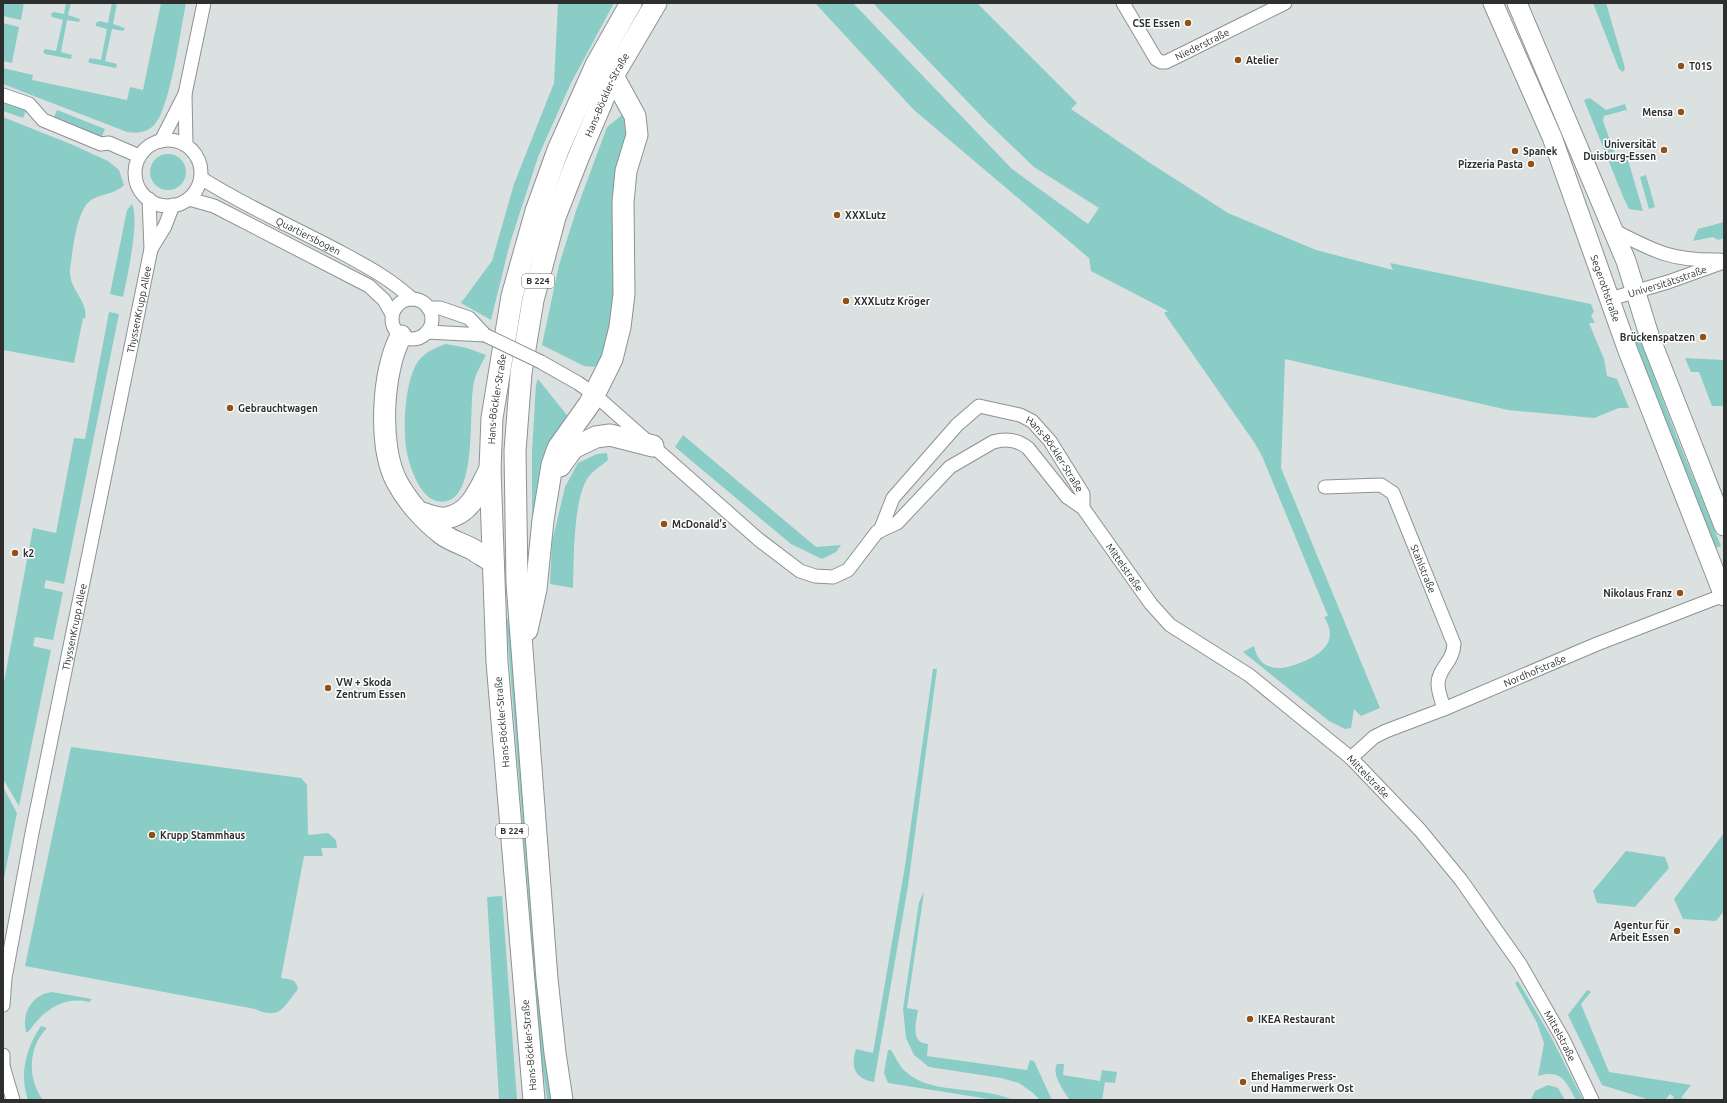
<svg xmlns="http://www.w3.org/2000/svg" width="1727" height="1103" font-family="Ubuntu,sans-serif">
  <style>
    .green { fill: #8acdc7 }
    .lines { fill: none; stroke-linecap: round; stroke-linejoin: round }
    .minor-casing { stroke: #8c9392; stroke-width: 15 }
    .secondary-casing { stroke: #8c9392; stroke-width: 21 }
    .primary-casing { stroke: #8c9392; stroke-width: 23 }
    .minor { stroke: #fff; stroke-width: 13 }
    .secondary { stroke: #fff; stroke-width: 19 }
    .primary { stroke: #fff; stroke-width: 21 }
    .minor-bridge-casing { stroke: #8c9392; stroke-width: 15; stroke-linecap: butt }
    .minor-bridge { stroke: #fff; stroke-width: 13 }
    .poi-dot { fill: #91521a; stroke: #fff; stroke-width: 1.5 }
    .labels { text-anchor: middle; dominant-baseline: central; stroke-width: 3; stroke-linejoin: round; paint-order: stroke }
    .shield { fill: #fff; stroke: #6c6e6d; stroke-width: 1 }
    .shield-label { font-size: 9px; font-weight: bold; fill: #2d302f }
    .poi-label { font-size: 10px; font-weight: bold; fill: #2d302f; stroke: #fff; text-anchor: start }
    .street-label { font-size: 10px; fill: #2d302f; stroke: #fff }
  </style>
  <rect width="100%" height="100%" fill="#dae1e0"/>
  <path class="green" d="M3 3H24L21 20 3 16Z
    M66 3H71L68 15 80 19 79 22 67 20 61 52 72 55 71 59 45 54 43 52 45 49 56 51 63 20 52 17 51 14 54 12 64 14Z
    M112 3H117L113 24 125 28 123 31 112 29 105 61 117 64 116 68 90 63 88 61 90 58 101 60 107 29 96 26V23L99 21 108 23Z
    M161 3H186C181 28 170 108 155 124 148 132 138 134 127 132L3 84V68L33 75 32 80 127 100 130 87 143 90Z
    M558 3H614L571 83 538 157 510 243 491 320 461 303 492 261 514 184 554 83Z
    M815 3H853L1012 169 1088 224 1099 208 1034 167 986 121 873 3H977L1077 103 1071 109 1147 161 1228 213 1316 250 1393 270 1390 263 1591 304 1594 312 1591 315 1595 323H1589L1604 359 1607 376 1617 379 1629 408H1619L1594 418 1508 410 1285 359 1281 468 1380 708 1361 716 1354 709 1351 728 1345 729 1329 721 1243 652 1254 646C1259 672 1281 671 1300 663 1321 655 1340 641 1324 617L1328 616 1262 456 1254 442 1164 313 1168 311 1091 271 1089 258 914 110Z
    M1593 3H1606L1625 68 1623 72 1619 69Z
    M3 23 19 27 12 63 3 61Z
    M1590 98 1606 110 1625 104 1628 115 1626 110 1604 116 1603 121 1617 159 1623 161 1628 160 1643 211 1629 209 1624 199 1584 100Z
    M3 102 19 108 20 105 27 108 23 118 3 111Z
    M57 110 105 129 101 139 53 119Z
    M622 115 628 128 617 179 612 225 614 309 610 333 600 361 594 367 584 366 542 345 559 265 576 211 607 127Z
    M3 117 73 145 108 161 119 170 124 185C117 193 102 194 93 199 76 207 73 251 70 269 68 289 89 301 85 319L83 318 74 363 3 350Z
    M150 172a18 18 0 1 1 36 0a18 18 0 1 1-36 0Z
    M1646 175 1655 207 1649 209 1640 177Z
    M132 204C140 220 127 278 123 297L110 294 127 210Z
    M1724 222V238L1718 240 1713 237 1693 241 1698 229Z
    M109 312 119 314 64 584 46 580 44 588 63 592 53 640 35 637 33 646 51 650 19 806 3 779V687L33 528 56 533 74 438 85 439Z
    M1637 331 1676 435 1721 546 1715 548 1631 333Z
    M446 344 467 348 486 355C482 363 476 373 474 382 468 407 478 494 447 501 434 504 426 496 420 487 413 475 408 461 406 447 403 425 405 376 420 359 427 351 437 347 446 344Z
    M1685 358 1724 360V406H1712L1699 372H1691Z
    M538 379 570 419 532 540V451L536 384Z
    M683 435 816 547 841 545 836 552 822 559 791 544 675 447Z
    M607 453 608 460C601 466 592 471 587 479 573 503 574 559 573 588L550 584 552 542 565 487 578 463 597 454Z
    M506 619H508L510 632 536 966 551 1100H547L542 1064Z
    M933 669H937L908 886 874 1082C855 1079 850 1067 856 1049L873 1053 905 866Z
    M71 747 301 778 307 785 308 835 328 833 336 840 337 848H321L323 856H304L281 978C290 980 296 978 298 989 283 1008 280 1020 255 1009L25 966Z
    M3 787 17 813 3 883Z
    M1724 833V911L1716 921 1683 919 1674 899Z
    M1626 851 1665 857 1669 868 1635 907 1597 903 1593 891Z
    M924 892 907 1008 918 1010C916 1023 910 1043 928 1044L927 1056 1027 1070 1030 1060 1034 1061 1052 1100H1040L1033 1093 1019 1083 1001 1078 929 1067 914 1055 906 1038 903 1009 919 902Z
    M502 896 517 1100H499L487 897Z
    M1518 981 1551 1037 1583 1100H1576C1566 1082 1562 1069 1538 1076L1544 1043 1537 1023 1515 983Z
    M1587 990 1591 992 1581 1004 1609 1072 1691 1085 1681 1098 1694 1100H1672L1674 1097 1670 1094 1665 1100H1650L1602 1085 1568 1015Z
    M52 992 92 999 89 1002C68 997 50 1006 36 1022 33 1025 31 1029 28 1032H26C21 1013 33 994 52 992Z
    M41 1026 47 1028C28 1047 27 1079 43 1100H28C19 1074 26 1048 41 1026Z
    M888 1050H891C896 1057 898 1065 905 1071 930 1096 982 1085 1013 1100H995L888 1083 884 1073Z
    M1057 1064H1064L1063 1075 1100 1081 1102 1070 1117 1072 1115 1083 1105 1082 1102 1100H1070C1064 1092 1051 1074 1057 1064Z
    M1548 1085 1558 1088 1565 1100H1531L1535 1091Z"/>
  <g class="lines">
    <g class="minor-casing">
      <g id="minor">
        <path id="s1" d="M1123 3 1156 59 1161 62H1166L1285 3"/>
        <path d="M3 95 29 104 43 120 101 144 109 143 139 156"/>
        <circle cx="168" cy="173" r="33"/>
        <path d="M161 141 185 94"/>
        <path d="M186 145 185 94 204 3"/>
        <path id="s2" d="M201 178C246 207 296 228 344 254 368 267 392 280 412 299"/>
        <path d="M189 199 214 206 369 286 384 300 392 314"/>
        <path d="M1613 230C1655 252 1672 261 1720 260"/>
        <path d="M151 249 165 226 173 205"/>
        <path id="s3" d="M1610 299 1668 282 1724 262"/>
        <circle cx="412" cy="319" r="20"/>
        <path d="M428 308H440L469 318 485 335"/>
        <path d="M427 332 485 335"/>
        <path id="s4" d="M541 362 578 383 595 395 758 539 800 571 815 576 833 577 848 570 877 532 897 523 950 467 993 442C1006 438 1018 440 1028 448L1067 497 1083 508 1151 604 1170 625 1249 675 1351 758 1420 830 1461 880 1520 964 1563 1039 1592 1100"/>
        <path id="s5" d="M1325 487 1381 485 1393 493 1454 644C1453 663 1438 668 1438 684 1438 692 1442 701 1444 709"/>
        <path id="s6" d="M880 531 893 498 957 425 979 406 1020 415 1032 421 1050 441 1083 494V508"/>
        <path id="s7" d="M1351 758 1374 737 1386 731 1444 709 1597 644 1724 595"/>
        <path id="s8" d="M3 1005 5 978 32 833 151 249 149 199"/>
        <path d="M3 1055V1071"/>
        <path d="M3 1066 13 1100"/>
      </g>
    </g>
    <g class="secondary-casing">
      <g id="secondary">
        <path id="s9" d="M1493 3 1552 137 1628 351 1724 596"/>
        <path d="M1517 3 1626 261 1649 335 1724 526"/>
      </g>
    </g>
    <g class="primary-casing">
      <g id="primary">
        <path d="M401 336C382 370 378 447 397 482 407 501 425 521 442 534 451 541 463 544 472 549 479 553 486 558 493 562"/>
        <path d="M560 466 573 448 596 437 610 435 653 446"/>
        <path d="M422 513C429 515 439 519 446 518 471 514 480 488 490 469"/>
        <path d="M527 630 536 589 543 520 552 465 558 448 590 403 612 359 620 327 624 294 623 202 626 171 637 135 635 116 613 76"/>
        <path id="s10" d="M534 1100 497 662 490 469 492 418 512 296 536 211 558 150 596 65 631 3"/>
        <path id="s11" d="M562 1100 555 1053 547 979 517 583 515 451 521 373 533 300 555 217 578 158 613 76 656 3"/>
      </g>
    </g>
    <use href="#minor" class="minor"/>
    <use href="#secondary" class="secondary"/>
    <use href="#primary" class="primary"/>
    <g class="minor-bridge-casing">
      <path id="minor-bridge" d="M485 335 541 362"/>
    </g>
    <use href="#minor-bridge" class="minor-bridge"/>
  </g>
  <g class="poi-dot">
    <circle cx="1188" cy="23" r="4"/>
    <circle cx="1238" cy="60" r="4"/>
    <circle cx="1681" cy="66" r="4"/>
    <circle cx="1681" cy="112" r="4"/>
    <circle cx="1664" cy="150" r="4"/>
    <circle cx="1515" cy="151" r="4"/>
    <circle cx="1531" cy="164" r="4"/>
    <circle cx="837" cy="215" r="4"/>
    <circle cx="846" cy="301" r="4"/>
    <circle cx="1703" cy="337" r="4"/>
    <circle cx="230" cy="408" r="4"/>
    <circle cx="664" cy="524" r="4"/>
    <circle cx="15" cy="553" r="4"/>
    <circle cx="1680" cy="593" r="4"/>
    <circle cx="328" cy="688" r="4"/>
    <circle cx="152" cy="835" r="4"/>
    <circle cx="1677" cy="931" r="4"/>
    <circle cx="1250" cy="1019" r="4"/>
    <circle cx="1243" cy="1082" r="4"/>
  </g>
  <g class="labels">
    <g class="shield">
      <rect x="522" y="274" width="32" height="14" rx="3"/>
      <rect x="496" y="824" width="32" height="14" rx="3"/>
    </g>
    <g class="shield-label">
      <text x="538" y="281">B 224</text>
      <text x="512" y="831">B 224</text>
    </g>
    <g class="poi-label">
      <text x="1180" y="23" text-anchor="end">CSE Essen</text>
      <text x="1246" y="60">Atelier</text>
      <text x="1689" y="66">T01S</text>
      <text x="1673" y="112" text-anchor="end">Mensa</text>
      <text x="1656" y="144" text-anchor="end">Universität<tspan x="1656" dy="12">Duisburg-Essen</tspan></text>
      <text x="1523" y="151">Spanek</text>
      <text x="1523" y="164" text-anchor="end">Pizzeria Pasta</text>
      <text x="845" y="215">XXXLutz</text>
      <text x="854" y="301">XXXLutz Kröger</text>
      <text x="1695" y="337" text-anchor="end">Brückenspatzen</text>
      <text x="238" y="408">Gebrauchtwagen</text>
      <text x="672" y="524">McDonald's</text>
      <text x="23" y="553">k2</text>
      <text x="1672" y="593" text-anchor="end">Nikolaus Franz</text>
      <text x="336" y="682">VW + Skoda<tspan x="336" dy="12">Zentrum Essen</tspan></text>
      <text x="160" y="835">Krupp Stammhaus</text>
      <text x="1669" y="925" text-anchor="end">Agentur für<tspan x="1669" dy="12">Arbeit Essen</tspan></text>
      <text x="1258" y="1019">IKEA Restaurant</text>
      <text x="1251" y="1076">Ehemaliges Press-<tspan x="1251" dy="12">und Hammerwerk Ost</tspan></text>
    </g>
    <g class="street-label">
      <text stroke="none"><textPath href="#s1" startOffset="116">Niederstraße</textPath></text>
      <text stroke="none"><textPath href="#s11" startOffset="1022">Hans-Böckler-Straße</textPath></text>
      <text stroke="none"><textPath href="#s2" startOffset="122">Quartiersbogen</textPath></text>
      <text stroke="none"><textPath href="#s3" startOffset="60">Universitätsstraße</textPath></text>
      <text stroke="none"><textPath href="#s9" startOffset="307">Segerothstraße</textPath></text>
      <text stroke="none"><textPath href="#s8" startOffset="709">ThyssenKrupp Allee</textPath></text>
      <text stroke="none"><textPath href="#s10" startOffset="703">Hans-Böckler-Straße</textPath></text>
      <text stroke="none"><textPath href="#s6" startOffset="257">Hans-Böckler-Straße</textPath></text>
      <text stroke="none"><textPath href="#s4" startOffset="772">Mittelstraße</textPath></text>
      <text stroke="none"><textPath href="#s5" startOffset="152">Stahlstraße</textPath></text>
      <text stroke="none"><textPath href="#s8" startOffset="385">ThyssenKrupp Allee</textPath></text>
      <text stroke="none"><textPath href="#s7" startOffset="205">Nordhofstraße</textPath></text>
      <text transform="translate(502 722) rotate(-95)">Hans-Böckler-Straße</text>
      <text stroke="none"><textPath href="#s4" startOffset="1096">Mittelstraße</textPath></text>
      <text stroke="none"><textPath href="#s4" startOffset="1420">Mittelstraße</textPath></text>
      <text transform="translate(529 1045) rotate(-95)">Hans-Böckler-Straße</text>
    </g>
  </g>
  <rect width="1727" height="1103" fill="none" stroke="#2d302f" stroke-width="8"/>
</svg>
